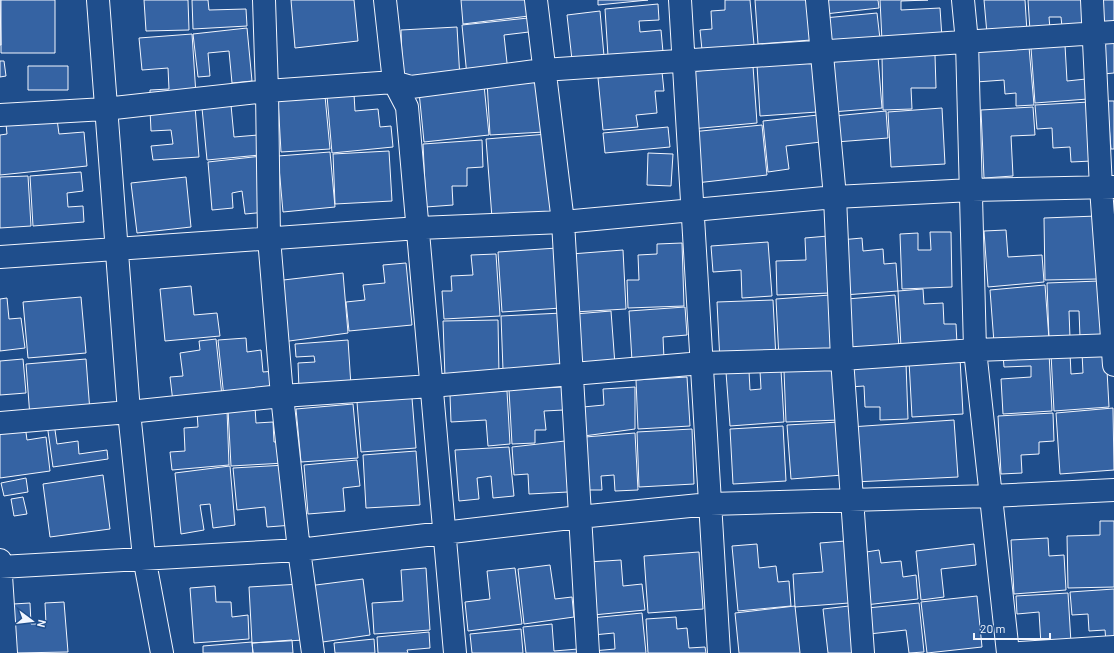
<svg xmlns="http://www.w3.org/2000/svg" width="1114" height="653" font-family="Barlow,sans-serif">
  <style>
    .building { fill: #3563a3; stroke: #f2f6ff }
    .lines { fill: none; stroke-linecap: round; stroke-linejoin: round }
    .street-casing { stroke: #f2f6ff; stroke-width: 24 }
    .street { stroke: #1f4e8c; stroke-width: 22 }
  </style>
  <rect width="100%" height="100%" fill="#1f4e8c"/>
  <path class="building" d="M0 0 1 45H0Z
    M1 0H55V53H1Z
    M144 0H188L189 30 146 31Z
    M192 0H208L209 10 246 9 247 26 193 29Z
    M291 0H354L358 41 295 48Z
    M461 0H527L529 16 463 24Z
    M598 0H648L598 5Z
    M725 0H750L754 45 702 50 700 30 712 29 711 11 725 10Z
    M755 0H808L811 40 758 44Z
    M824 0H878L879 8 825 14Z
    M880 0H928L901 1V10L940 8 942 38 882 41Z
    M984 0H1025L1027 32 987 34Z
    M1028 0H1082L1084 26 1062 27 1061 17H1049L1050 29 1030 31Z
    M1097 0H1114V26L1098 27Z
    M658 4 659 20 639 21 640 32 661 30 663 52 608 56 605 9Z
    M600 11 604 56 572 60 567 15Z
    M877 13 880 39 827 45 824 18Z
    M528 18 529 32 504 35 508 72 467 76 462 25Z
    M457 27 460 79 403 83 401 30Z
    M247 28 252 81 232 83 229 51 208 53 210 76 198 77 193 34Z
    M192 34 196 95 150 98V90L169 89 168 68 142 70 139 38Z
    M1114 43V73L1103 74 1101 44Z
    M1065 45 1067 81 1086 79 1088 99 1035 103 1031 48Z
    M1029 47 1034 105 1016 106V93L1005 94 1004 80 976 82 974 48Z
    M935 55 936 88H911L912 109 883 110 882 56Z
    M878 57 882 108 832 112 828 61Z
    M0 61H4L6 76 0 77Z
    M814 61 817 112 760 116 757 65Z
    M28 66H68V90H28Z
    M753 66 757 123 691 129 686 72Z
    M662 72 664 91H655L657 113 636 115 638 127 603 130 598 78Z
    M541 78 544 132 490 135 487 81Z
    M484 85 489 135 424 142 419 92Z
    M354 94 355 111 378 109 380 127 391 126 393 147 332 153 327 96Z
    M325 96 330 149 281 152 278 99Z
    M1107 101H1114V149H1111Z
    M1089 102 1092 161 1071 162 1070 147 1053 148 1052 128 1037 129 1035 105Z
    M231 105 234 137 258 135 260 155 207 160 202 108Z
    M195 106 199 157 153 160 151 146 173 144 171 130 151 131 150 110Z
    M1033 107 1035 135 1011 136 1013 176 984 178 981 110Z
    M942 108 945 164 891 167 888 112Z
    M886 111 888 138 836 142 834 116Z
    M818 115 821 142 786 146 789 169 768 172 763 121Z
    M57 119 59 134 84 132 87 166 0 175V135L7 134 6 124Z
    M762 125 767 175 696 183 691 132Z
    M668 127 670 147 605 153 603 133Z
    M548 134 554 212 492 218 486 139Z
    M482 140 483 167 467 168V186H452L453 205 426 207 423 144Z
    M389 151 392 201 335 204 333 154Z
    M330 152 335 207 283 212 278 156Z
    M648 153 673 154 671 186 647 185Z
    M262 156 267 212 245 214 242 191 232 193 233 208 212 210 208 162Z
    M81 172 83 191 67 193 68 207 83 206 84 222 33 226 30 176Z
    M28 176 31 226 0 228V177Z
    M186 177 191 227 137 233 131 183Z
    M1097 216 1098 279 1045 280 1044 218Z
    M1006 230 1008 257 1042 255 1044 282 988 287 984 231Z
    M930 232H951L952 287 902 289 900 234 918 233V250H931Z
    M828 236 830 293 777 295 776 261 806 260 805 238Z
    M862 238 863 251 883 249 884 264 896 263 898 291 844 295 840 240Z
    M768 242 772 296 742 298 741 270 713 272 711 246Z
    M682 243 684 306 628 308 627 280H639L638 255 657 254V244Z
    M557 248 561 308 502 312 498 252Z
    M623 250 626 309 574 312 571 254Z
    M496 254 500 316 444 319 442 291H452L451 276 473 275 471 255Z
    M406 263 412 325 349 331 346 302 365 300 363 285 385 283 383 265Z
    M343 273 348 333 282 342 275 281Z
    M1099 281 1102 336 1080 337 1079 311H1069L1070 338 1049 339 1047 283Z
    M1045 285 1049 339 994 343 990 290Z
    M191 286 194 315 217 313 220 336 165 341 160 289Z
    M923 289 924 304 943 303 944 324H956L957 344 901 347 898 291Z
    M830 295 834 356 779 359 776 299Z
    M895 295 899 347 851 351 847 299Z
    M81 297 86 353 28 358 23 302Z
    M7 298 9 319 21 318 25 348 0 351V299Z
    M773 300 776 359 720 362 717 302Z
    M685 307 687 335 663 337 664 359 632 361 629 311Z
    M611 311 615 365 579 368 575 314Z
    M562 313 564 366 503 370 501 316Z
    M498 320 499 375 445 377 443 321Z
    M246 338 247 352 261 350 263 372 275 371 277 393 224 398 218 340Z
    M216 339 222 396 173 402 170 377 183 376 180 353 200 350 199 341Z
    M348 340 351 386 299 389 298 363 315 362 314 356 296 357 295 344Z
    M1106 352 1109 407 1054 411 1051 354 1070 353 1071 374 1083 373 1082 353Z
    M1049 353 1052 411 1003 414 1001 379 1031 377V366L1004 367 1003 355Z
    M960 358 963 414 912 417 909 361Z
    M23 359 26 393 0 395V361Z
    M86 359 90 412 30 417 26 364Z
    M906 363 908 419 880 420V407H865L864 386 850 387V366Z
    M836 368 839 420 786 422 784 371Z
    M781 370 784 422 730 426 726 372 749 371 750 390 761 389 760 371Z
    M687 377 690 426 638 429 636 380Z
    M562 387 564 410 544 411 546 430H535V443L512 444 509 390Z
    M635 387V429L584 436 583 407 604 405 603 389Z
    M507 391 510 444 488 446 486 420 451 422 450 395Z
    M412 398 416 448 361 452 357 402Z
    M353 404 358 458 301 462 296 409Z
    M255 407 256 423 273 422 274 442H284L285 463 231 466 228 409Z
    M1113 408 1114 470 1060 474 1056 413Z
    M227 410 229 465 172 470 170 452 185 451 184 428 198 427 197 412Z
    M1053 413 1054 441 1039 442V454L1021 455 1022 473 1001 474 998 416Z
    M954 420 958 477 854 482 850 427Z
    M839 422 843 475 791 479 787 425Z
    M54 423 57 444 78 441 79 454 107 450 108 459 53 467 47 424Z
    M25 425 27 440 46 437 50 471 0 478V428Z
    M783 426 786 481 733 484 730 429Z
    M692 429 694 484 639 487 637 432Z
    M635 433 638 490 615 491 614 475 601 476 602 490H588L585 437Z
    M565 441 568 492 529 494 528 474 514 475 512 447Z
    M509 447 514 496 493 498 491 476 477 478 479 499 459 501 455 450Z
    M416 451 420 505 366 508 363 455Z
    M357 460 360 486 343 488 345 511 308 514 304 465Z
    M286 465 293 525 267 527 265 507 237 510 233 468Z
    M230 466 235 525 213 528 210 504 200 505 204 530 181 534 175 473Z
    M103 475 110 529 50 537 43 484Z
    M26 478 28 492 4 496 1 483Z
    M23 497 27 514 14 516 11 499Z
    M1100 521H1114V587L1068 588 1067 536 1100 535Z
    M1048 538 1049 556 1064 555 1066 590 1014 594 1011 540Z
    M845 541 849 603 795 607 793 574 823 572 820 543Z
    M757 544 759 568 776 566 778 582 789 581 791 606 738 611 732 546Z
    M974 544 976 565 941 569 944 597 921 600 916 551Z
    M879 550 881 563 901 561 903 577 916 575 918 599 865 605 860 553Z
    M699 552 703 609 648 613 644 556Z
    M621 560 623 586 642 584 645 610 593 615 588 562Z
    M550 565 555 599 572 597 574 617 524 624 518 569Z
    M426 568 430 630 374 634 372 603 403 601 401 570Z
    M515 568 522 624 468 631 465 602 490 599 487 571Z
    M363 579 370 635 316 643 308 586Z
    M301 584 304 640 252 643 249 587Z
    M215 586 216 602H231L232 617 248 615 249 639 194 643 190 588Z
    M1114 589V642H1106L1105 630 1089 631 1088 614 1072 615 1070 592Z
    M1068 593 1071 643 1041 645 1039 612 1017 614 1016 596Z
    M977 596 982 647 927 653 921 602Z
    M64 602 68 652 15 653 13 604 30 603 31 624H46L45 603Z
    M919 603 924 652 909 653 906 630 869 634 867 608Z
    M795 606 800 653H739L735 613Z
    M849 606 854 653H828L823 609Z
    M642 613 646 653H593V651L615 649 614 633 593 635 591 618Z
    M676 617 677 629 687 628 689 648 705 647 706 653H648L646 619Z
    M552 624 554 651 578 649 579 653H526L523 627Z
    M521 629 523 653H472L470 634Z
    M429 632 430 648 407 650 408 653H378L377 637Z
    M374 639 375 653H335L334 643Z
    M292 640 293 653H253L252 643Z
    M252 642 253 653H203V646Z"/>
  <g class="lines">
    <g class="street-casing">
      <path id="street" d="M98 0 129 412 144 557 162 653
        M264 0 267 91 269 238 282 396 299 550 313 653
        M385 0 394 82 407 107 455 653
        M536 0 563 222 588 653
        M680 0 719 653
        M817 0 835 197 842 359 863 653
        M963 0 967 42 975 350 1008 653
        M1092 0 1101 188 1114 365
        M0 115 105 109 267 91 394 82 411 87 543 70 1114 32
        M0 257 419 228 563 222 835 197 972 190 1114 187
        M0 423 129 412 282 396 431 386 702 363 842 359 975 350 1114 345
        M0 560 6 653
        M0 567 299 550 579 517 710 504 990 496 1114 490
        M1020 653 1114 647"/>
    </g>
    <use href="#street" class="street"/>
  </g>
  <g transform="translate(32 621) rotate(105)" stroke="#1f4e8c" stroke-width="3" paint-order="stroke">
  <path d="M0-3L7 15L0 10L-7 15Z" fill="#f2f6ff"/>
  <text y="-6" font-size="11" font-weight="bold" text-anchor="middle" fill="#f2f6ff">N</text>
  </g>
  <path d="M974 633v6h76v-6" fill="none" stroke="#f2f6ff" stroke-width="2"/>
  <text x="980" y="633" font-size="12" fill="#f2f6ff" stroke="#1f4e8c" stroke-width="3" paint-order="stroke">20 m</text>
</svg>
